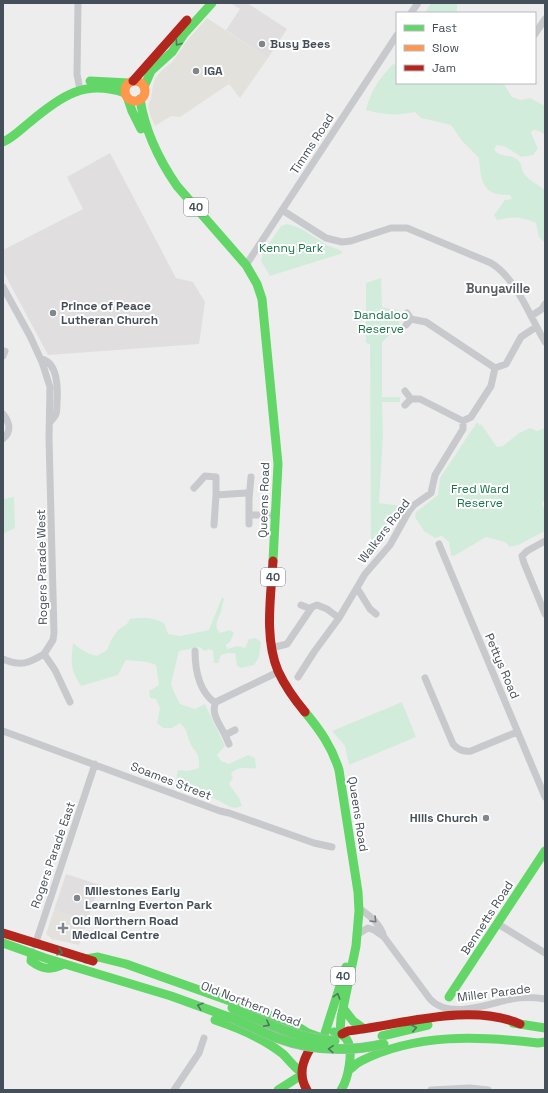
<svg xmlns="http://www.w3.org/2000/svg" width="548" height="1093" font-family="'Space Grotesk',sans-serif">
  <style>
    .commercial { fill: #e3e1db }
    .education { fill: #e0dedf }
    .green { fill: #d2ecdc }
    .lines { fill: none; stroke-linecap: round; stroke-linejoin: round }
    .street { stroke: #c7c9cc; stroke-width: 7 }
    .fast { stroke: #63d668; stroke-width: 9 }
    .slow { stroke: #ff974d; stroke-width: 9 }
    .jam { stroke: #b3261e; stroke-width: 9 }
    .fast-bridge-casing { stroke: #b3b7bc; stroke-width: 10; stroke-linecap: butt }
    .fast-bridge { stroke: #63d668; stroke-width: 9 }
    .oneway { stroke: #4e785e }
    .oneway2 { stroke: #727a81 }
    .poi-dot { fill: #80868d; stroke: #fff; stroke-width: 1.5 }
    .labels { text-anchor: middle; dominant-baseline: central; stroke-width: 4; stroke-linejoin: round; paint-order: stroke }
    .shield { fill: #fff; stroke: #7d848b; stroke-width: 1 }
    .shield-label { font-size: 11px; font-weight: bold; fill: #454f59 }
    .poi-label { font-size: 12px; font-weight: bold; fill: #454f59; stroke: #fff; text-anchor: start }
    .street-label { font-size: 12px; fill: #454f59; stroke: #fff }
    .park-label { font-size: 12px; fill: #1a7649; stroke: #fff }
    .neighbourhood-label { font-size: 13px; font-weight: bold; fill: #595d61; stroke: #fff }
  </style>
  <rect width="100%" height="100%" fill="#eeeded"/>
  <path class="commercial" d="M207 18 268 58 240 98 229 84 180 117 171 116 155 126 150 115 148 106 151 98 153 85 155 79 161 71 172 62 180 51 185 43Z
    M54 910 87 921 79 945 52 939 46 934Z"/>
  <path class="education" d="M230 3H247L287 29 268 58 226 30 240 9Z
    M110 153 176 278 193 282 205 302 199 344 48 355 3 271V250L83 209 67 177Z
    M66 874 100 885 87 921 54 910Z"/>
  <path class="green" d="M431 3H457V13H425Z
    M393 64 397 65V83L504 84 512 97 521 100 530 98 545 106V135L539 131 533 130 531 133 538 149 533 155 521 157 506 147 497 145 494 149C498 157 507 155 513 157 524 162 520 168 525 175 530 181 539 185 545 190V243L539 237 536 223C521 216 513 217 497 220L494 215 505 200 512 199 510 195C482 196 481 181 479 158L462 141 451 125 421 118 415 112C397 116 384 115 366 110 371 90 379 79 393 64Z
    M287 224C302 227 314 237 327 245 334 249 337 247 343 253L270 276 261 261 263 252 281 226Z
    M381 278 382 307 400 311 399 328 395 330 382 342V397H400V402H382L383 435 379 503 401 506 371 550 370 344 366 343V283Z
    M477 422 480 426 481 424 497 447 503 446 519 433 530 428 537 431 545 428V500L542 503 545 512V531L518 545 510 547 505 542 486 537 454 556 451 555 449 542 442 536 435 538 424 531 415 517 416 512 438 495 440 478Z
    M14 497 15 528 3 534V499Z
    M222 597 224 599C223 603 222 607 221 612 218 620 213 625 220 633L230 630 234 633 230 642 226 645 227 649 238 646 245 648 249 639 256 638 261 642 259 657 254 665 241 668 237 666 235 653H228L221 655 218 663H214L213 651 209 649 205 651 199 647 179 651 171 684 174 692 180 704 195 709 205 704 225 746 217 755 221 761 229 764 248 755 255 758 256 768C245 770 240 764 231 774L233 778 229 784 239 798 242 806 236 808 230 807 218 800 187 790 176 780 178 770 188 771 199 768C200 750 194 754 189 740 185 730 189 733 180 723L172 728H163L157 723 160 708 156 699 150 698 149 691 159 685 156 665 147 662 126 660 118 675 81 686C70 670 71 662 73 643 80 649 87 654 97 656L107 650 111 640 118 630 127 624 130 619C143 617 152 617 164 623L168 634 180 636 209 630Z
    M402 702 416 737 349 765 345 746 332 731Z"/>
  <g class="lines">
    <path class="street" d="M78 3 77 74 80 90
      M411 13 418 3
      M535 34 545 19
      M282 210 326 238 342 242 351 241 391 228H407L491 263C517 279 530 317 545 342
      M246 265 397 35
      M3 287 30 336 42 362 50 387 49 438 54 633 53 640 44 654 55 670 70 702
      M531 316 542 309 545 304
      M411 319 426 322 495 368
      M406 325 411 319 407 313
      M3 356 5 351
      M41 359C58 362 58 389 57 402 57 406 57 411 56 414 55 417 52 420 50 422
      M411 399H420L463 421
      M405 405 411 399 405 391
      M3 414C10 423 12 431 3 439
      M194 488C198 484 201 480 205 476L216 477V495
      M249 515H276
      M249 524V499L251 477
      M214 525 216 495 246 493 249 494
      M545 541 527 551 522 556 524 563 545 614
      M439 544 545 797
      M357 588 370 609 376 614
      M301 605 311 609
      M271 648 287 644 312 607 317 605 327 609 339 618
      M195 651C195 671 199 691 215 703
      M3 659C21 667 29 663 44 654
      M298 677 314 652 339 618 365 574 390 545 409 511 414 505 431 493 435 475 463 429V421L471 417 491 386 495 368 506 364 521 337 536 327
      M425 678 453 744C458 750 463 752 471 751L517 732
      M3 731 220 811 229 813 314 843 332 847
      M225 735C220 725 210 712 216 702L278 672
      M229 744 225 735 235 730
      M359 908C370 916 380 923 384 937
      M498 924 545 953
      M358 934 368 928 374 930 384 937 430 999C449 1020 488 1004 511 999 522 997 534 997 545 999
      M35 945 95 764
      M174 1090 199 1053 204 1038
      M431 1090 470 1088 488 1090"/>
    <path class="fast" d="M90 81 129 83
      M144 87 151 71 172 52 184 34 212 3
      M128 99 132 111 141 129
      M140 99C145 131 159 160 177 186L246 265 257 284 262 299 278 464 273 561
      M3 142C14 137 21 129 30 122 61 96 85 79 125 93
      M305 712C320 730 332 747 339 770L358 892 359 911 356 946 341 1018 340 1033
      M3 943 45 958 171 996 229 1017
      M32 953 31 961C43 970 50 970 64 964
      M86 959 98 957 126 964 292 1023 308 1033 319 1037
      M449 997 545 851
      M343 1008 353 1021 364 1029
      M215 1020C239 1028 263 1038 283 1054 289 1060 294 1067 301 1072
      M513 1023 545 1028
      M334 1032C339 1033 344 1035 347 1040 354 1051 348 1080 341 1090
      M325 1033 346 967
      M382 1036 428 1025
      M349 1070C353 1067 357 1063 361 1061 416 1033 479 1036 538 1043L545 1042
      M278 1090 300 1076"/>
    <path class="slow" d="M125 91a10 10 0 1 1 20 0a10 10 0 1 1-20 0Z"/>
    <path class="jam" d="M133 81 187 20
      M273 561C271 596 264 637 278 671 285 686 295 700 305 712
      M3 933 93 961
      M342 1034 348 1031C400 1025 470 1002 520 1024
      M307 1090C296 1072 305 1055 316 1040"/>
    <g class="fast-bridge-casing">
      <path id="fast-bridge" d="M232 1008C270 1024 293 1038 335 1041
        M229 1017C246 1023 261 1032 277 1038 312 1051 348 1052 384 1044"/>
    </g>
    <use href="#fast-bridge" class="fast-bridge"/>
  </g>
  <defs><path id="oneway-chevron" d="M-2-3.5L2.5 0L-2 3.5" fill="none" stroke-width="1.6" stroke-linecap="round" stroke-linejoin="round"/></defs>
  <g class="oneway">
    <use href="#oneway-chevron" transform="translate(178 43) rotate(126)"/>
    <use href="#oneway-chevron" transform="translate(60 952) rotate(16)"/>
    <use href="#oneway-chevron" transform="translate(337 996) rotate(-73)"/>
    <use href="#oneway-chevron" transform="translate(200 1006) rotate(-161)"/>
    <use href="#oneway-chevron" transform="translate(267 1024) rotate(26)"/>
    <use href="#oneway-chevron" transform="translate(414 1028) rotate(-12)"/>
    <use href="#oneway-chevron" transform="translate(331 1049) rotate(-177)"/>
  </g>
  <use class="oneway2" href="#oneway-chevron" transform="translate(374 920) rotate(45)"/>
  <g class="poi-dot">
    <circle cx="262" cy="44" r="4"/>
    <circle cx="196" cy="71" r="4"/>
    <circle cx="53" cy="313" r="4"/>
    <circle cx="486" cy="818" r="4"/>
    <circle cx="77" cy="898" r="4"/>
    <path d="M61 922h4v4h4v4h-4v4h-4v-4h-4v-4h4z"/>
  </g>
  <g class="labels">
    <g class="shield">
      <rect x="184" y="198" width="24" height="18" rx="3"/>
      <rect x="261" y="568" width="24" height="18" rx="3"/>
      <rect x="331" y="967" width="24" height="18" rx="3"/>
    </g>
    <g class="shield-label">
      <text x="196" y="207">40</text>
      <text x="273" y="577">40</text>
      <text x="343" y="976">40</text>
    </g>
    <g class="poi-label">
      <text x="270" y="44">Busy Bees</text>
      <text x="204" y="71">IGA</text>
      <text x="61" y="306">Prince of Peace<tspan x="61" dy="14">Lutheran Church</tspan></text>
      <text x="478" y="818" text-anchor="end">Hills Church</text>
      <text x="85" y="891">Milestones Early<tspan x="85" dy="14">Learning Everton Park</tspan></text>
      <text x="72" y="921">Old Northern Road<tspan x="72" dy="14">Medical Centre</tspan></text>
    </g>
    <g class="street-label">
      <text transform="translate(312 144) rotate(-57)">Timms Road</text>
      <text transform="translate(264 500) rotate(-88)">Queens Road</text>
      <text transform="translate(384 531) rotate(-53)">Walkers Road</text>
      <text transform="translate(42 567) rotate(-91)">Rogers Parade West</text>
      <text transform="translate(502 666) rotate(67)">Pettys Road</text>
      <text transform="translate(171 781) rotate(21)">Soames Street</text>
      <text transform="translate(358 814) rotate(81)">Queens Road</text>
      <text transform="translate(53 855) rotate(-71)">Rogers Parade East</text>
      <text transform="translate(487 918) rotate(-57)">Bennetts Road</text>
      <text transform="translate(494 993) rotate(-7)">Miller Parade</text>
      <text transform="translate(251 1004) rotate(21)">Old Northern Road</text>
    </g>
    <g class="park-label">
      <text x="291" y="248">Kenny Park</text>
      <text x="381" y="315">Dandaloo<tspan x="381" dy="14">Reserve</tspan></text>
      <text x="480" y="489">Fred Ward<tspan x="480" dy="14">Reserve</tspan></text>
    </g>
    <g class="neighbourhood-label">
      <text x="498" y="288">Bunyaville</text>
    </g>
  </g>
  <rect width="548" height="1093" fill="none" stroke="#454f59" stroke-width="8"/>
  <rect x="396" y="12" width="140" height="72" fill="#ffffff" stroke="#b5b9bd"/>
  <rect x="404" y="25" width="20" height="6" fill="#63d668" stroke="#b5b9bd"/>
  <text x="432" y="32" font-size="12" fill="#454f59">Fast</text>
  <rect x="404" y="45" width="20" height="6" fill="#ff974d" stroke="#b5b9bd"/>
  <text x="432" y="52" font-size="12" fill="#454f59">Slow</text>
  <rect x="404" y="65" width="20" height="6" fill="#b3261e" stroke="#b5b9bd"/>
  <text x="432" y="72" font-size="12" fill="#454f59">Jam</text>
</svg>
